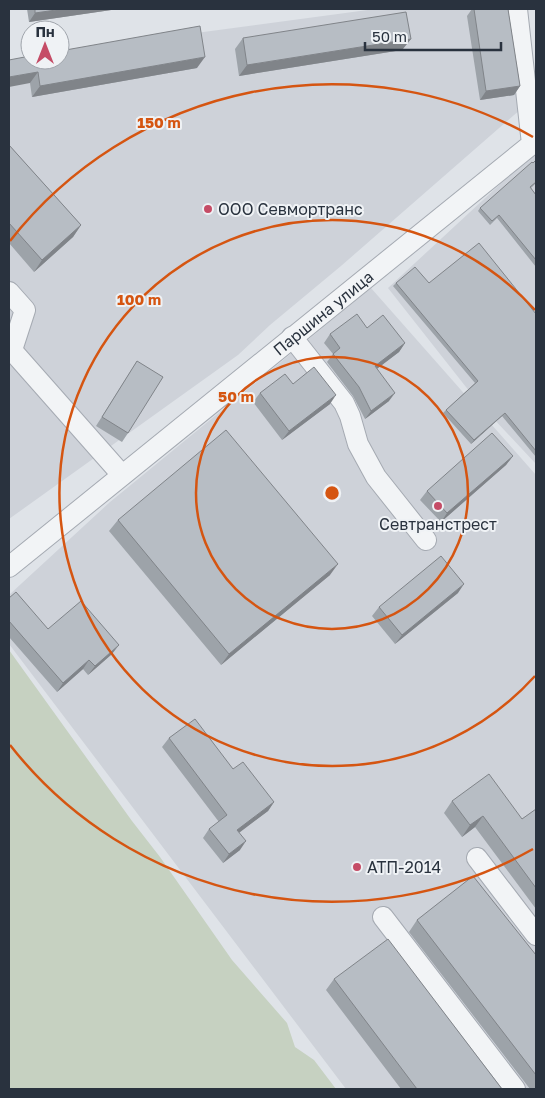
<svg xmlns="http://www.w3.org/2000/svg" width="545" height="1098" font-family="'Golos Text',sans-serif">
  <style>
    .built { fill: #ced2d9 }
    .green { fill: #c6d1c1 }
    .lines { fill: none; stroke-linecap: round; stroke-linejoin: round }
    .minor-casing { stroke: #a5aab2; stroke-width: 22 }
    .minor { stroke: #f2f4f6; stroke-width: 20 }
    .wall { fill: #9da3a9 }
    .shaded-wall { fill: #808489 }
    .building { fill: #b7bdc4; stroke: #808489 }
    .ring { fill: none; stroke: #d55511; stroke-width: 2.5 }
    .poi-dot { fill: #c54c66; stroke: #eff2f5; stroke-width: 2 }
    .labels { text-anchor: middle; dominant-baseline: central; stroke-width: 4; stroke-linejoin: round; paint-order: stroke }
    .poi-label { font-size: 16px; fill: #29323e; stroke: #eff2f5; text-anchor: start }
    .street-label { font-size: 16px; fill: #29323e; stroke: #eff2f5 }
    .centre { fill: #d55511; stroke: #eff2f5; stroke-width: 2.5 }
    .ring-label { font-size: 15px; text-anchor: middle; font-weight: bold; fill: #d55511; stroke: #eff2f5; stroke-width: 4; stroke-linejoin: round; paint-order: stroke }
  </style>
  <rect width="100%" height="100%" fill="#dfe3e8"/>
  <path class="built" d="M375 9H507L521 109 341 266 270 325 238 355 9 519V66L60 60 196 33Z
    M536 151V464L477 401 388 288Z
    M371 288 536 475V1089H346L9 644V595L110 502Z"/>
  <path class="green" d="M9 650 132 821 160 857 232 960 287 1023 295 1047 314 1060 336 1089H9Z"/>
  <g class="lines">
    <g class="minor-casing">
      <g id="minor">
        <path d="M9 292 25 310 12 350 9 352"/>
        <path d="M292 337 344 403 350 416 358 444 376 477 426 540"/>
        <path d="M9 347 122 475"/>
        <path id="s1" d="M9 567 532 144 517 9"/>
        <path d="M477 858 536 935"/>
        <path d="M383 917 515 1089"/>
      </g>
    </g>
    <use href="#minor" class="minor"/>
  </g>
  <path class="wall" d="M27 9H118L29 22Z
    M472 9H508L520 86 514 95 480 100 467 16Z
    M243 38 411 39 402 50 239 76 235 49Z
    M9 60 197 68 32 97 30 83Z
    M9 145 81 225 73 237 34 272 9 243Z
    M536 160V183L531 188 536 195V267L497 218 490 225 478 211 480 208Z
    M396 283H429L536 314V457L502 416 471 444 443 413 446 410 475 383 393 286Z
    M367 328 405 343 399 352 376 369 389 401 365 419 353 396 327 362 333 354 324 343 330 334Z
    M137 361 128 433 122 442 96 426Z
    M293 384 330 404 282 440 253 402 260 393Z
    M513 456 506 465 441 522 420 500 427 491Z
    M118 520 330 575 221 665 109 531Z
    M458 593 395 644 372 616 379 607Z
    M9 598 48 629 112 654 88 675 83 669 57 692 9 637Z
    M169 738 233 769 274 802 268 811 239 832 240 850 223 863 203 838 209 829 219 822 162 747Z
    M452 801 522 819 536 809V909L475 827 462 837 444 813Z
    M417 920 536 955V1089H530L409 932Z
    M334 979 502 1089H401L326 990Z"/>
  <path class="shaded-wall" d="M63 9H118L29 22 35 13Z
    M411 39 402 50 239 76 247 65Z
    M205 57 197 68 32 97 40 86Z
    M38 72 30 83 9 87V77Z
    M520 86 514 95 480 100 486 91Z
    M81 225 73 237 34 272 42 260Z
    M405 343 399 352 369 375 375 366Z
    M395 393 389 401 365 419 371 411Z
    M336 395 330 404 282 440 289 431Z
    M505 413 502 416 471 444 474 440Z
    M513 456 506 465 441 522 447 513Z
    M338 564 330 575 221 665 229 654Z
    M464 584 458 593 395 644 402 635Z
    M119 645 112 654 88 675 95 666Z
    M89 660 83 669 57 692 63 683Z
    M274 802 268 811 231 839 237 830Z
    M483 816 475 827 462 837 470 825Z
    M246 841 240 850 223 863 229 854Z"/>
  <path class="building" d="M35 9H63L35 13Z
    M474 9H508L520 86 486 91Z
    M406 12 411 39 247 65 243 38Z
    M200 26 205 57 40 86 38 72 9 77V60L30 56V60H60V51Z
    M9 145 81 225 42 260 9 223Z
    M536 160V182L530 187 536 195V260L499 215 492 221 480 208 532 162 533 163Z
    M479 243 536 314V451L505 413 474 440 446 410 478 381 396 283 415 267 429 283Z
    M357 314 367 328 383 315 405 343 375 366 395 393 371 411 359 387 333 354 340 348 330 334Z
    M137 361 163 377 128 433 102 417Z
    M314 367 336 395 289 431 260 393 285 374 293 384Z
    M226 430 338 564 229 654 118 520Z
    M492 433 513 456 447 513 427 491Z
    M441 556 464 584 402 635 379 607Z
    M16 592 48 629 81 601 119 645 95 666 89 660 63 683 9 621V598Z
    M195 719 233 769 243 762 274 802 237 830 246 841 229 854 209 829 227 815 169 738Z
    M489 774 522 819 536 809V888L483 816 470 825 452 801Z
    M473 876 536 955V1075L417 920Z
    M388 939 502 1089H417L334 979Z"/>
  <g class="ring">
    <circle cx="332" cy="493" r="136"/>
    <path d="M535 676A273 273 0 1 1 535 310"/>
    <path d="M533 849A409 409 0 0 1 10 745M10 241A409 409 0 0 1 533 137"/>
  </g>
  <g class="poi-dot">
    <circle cx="208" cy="209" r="5"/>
    <circle cx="438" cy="506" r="5"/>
    <circle cx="357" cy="867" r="5"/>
  </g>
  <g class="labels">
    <g class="poi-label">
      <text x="218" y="209">ООО Севмортранс</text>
      <text x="438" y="524" text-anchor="middle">Севтранстрест</text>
      <text x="367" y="867">АТП-2014</text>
    </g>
    <g class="street-label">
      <text stroke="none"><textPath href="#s1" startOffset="404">Паршина улица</textPath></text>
    </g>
  </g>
  <circle cx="332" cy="493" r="8" class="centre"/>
  <g class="ring-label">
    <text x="159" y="128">150 m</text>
    <text x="139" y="305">100 m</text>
    <text x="236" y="402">50 m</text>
  </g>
  <rect width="545" height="1098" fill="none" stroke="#29323e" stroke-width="20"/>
  <g transform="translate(45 45)"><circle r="24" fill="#eff2f5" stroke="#a0a5ac"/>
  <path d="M0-4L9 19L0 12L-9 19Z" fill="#c54c66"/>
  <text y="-8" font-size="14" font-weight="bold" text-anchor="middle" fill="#29323e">Пн</text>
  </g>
  <path d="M365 42v8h136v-8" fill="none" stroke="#29323e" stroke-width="2.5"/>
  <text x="372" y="42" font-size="15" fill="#29323e" stroke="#eff2f5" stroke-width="4" paint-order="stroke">50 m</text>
</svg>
